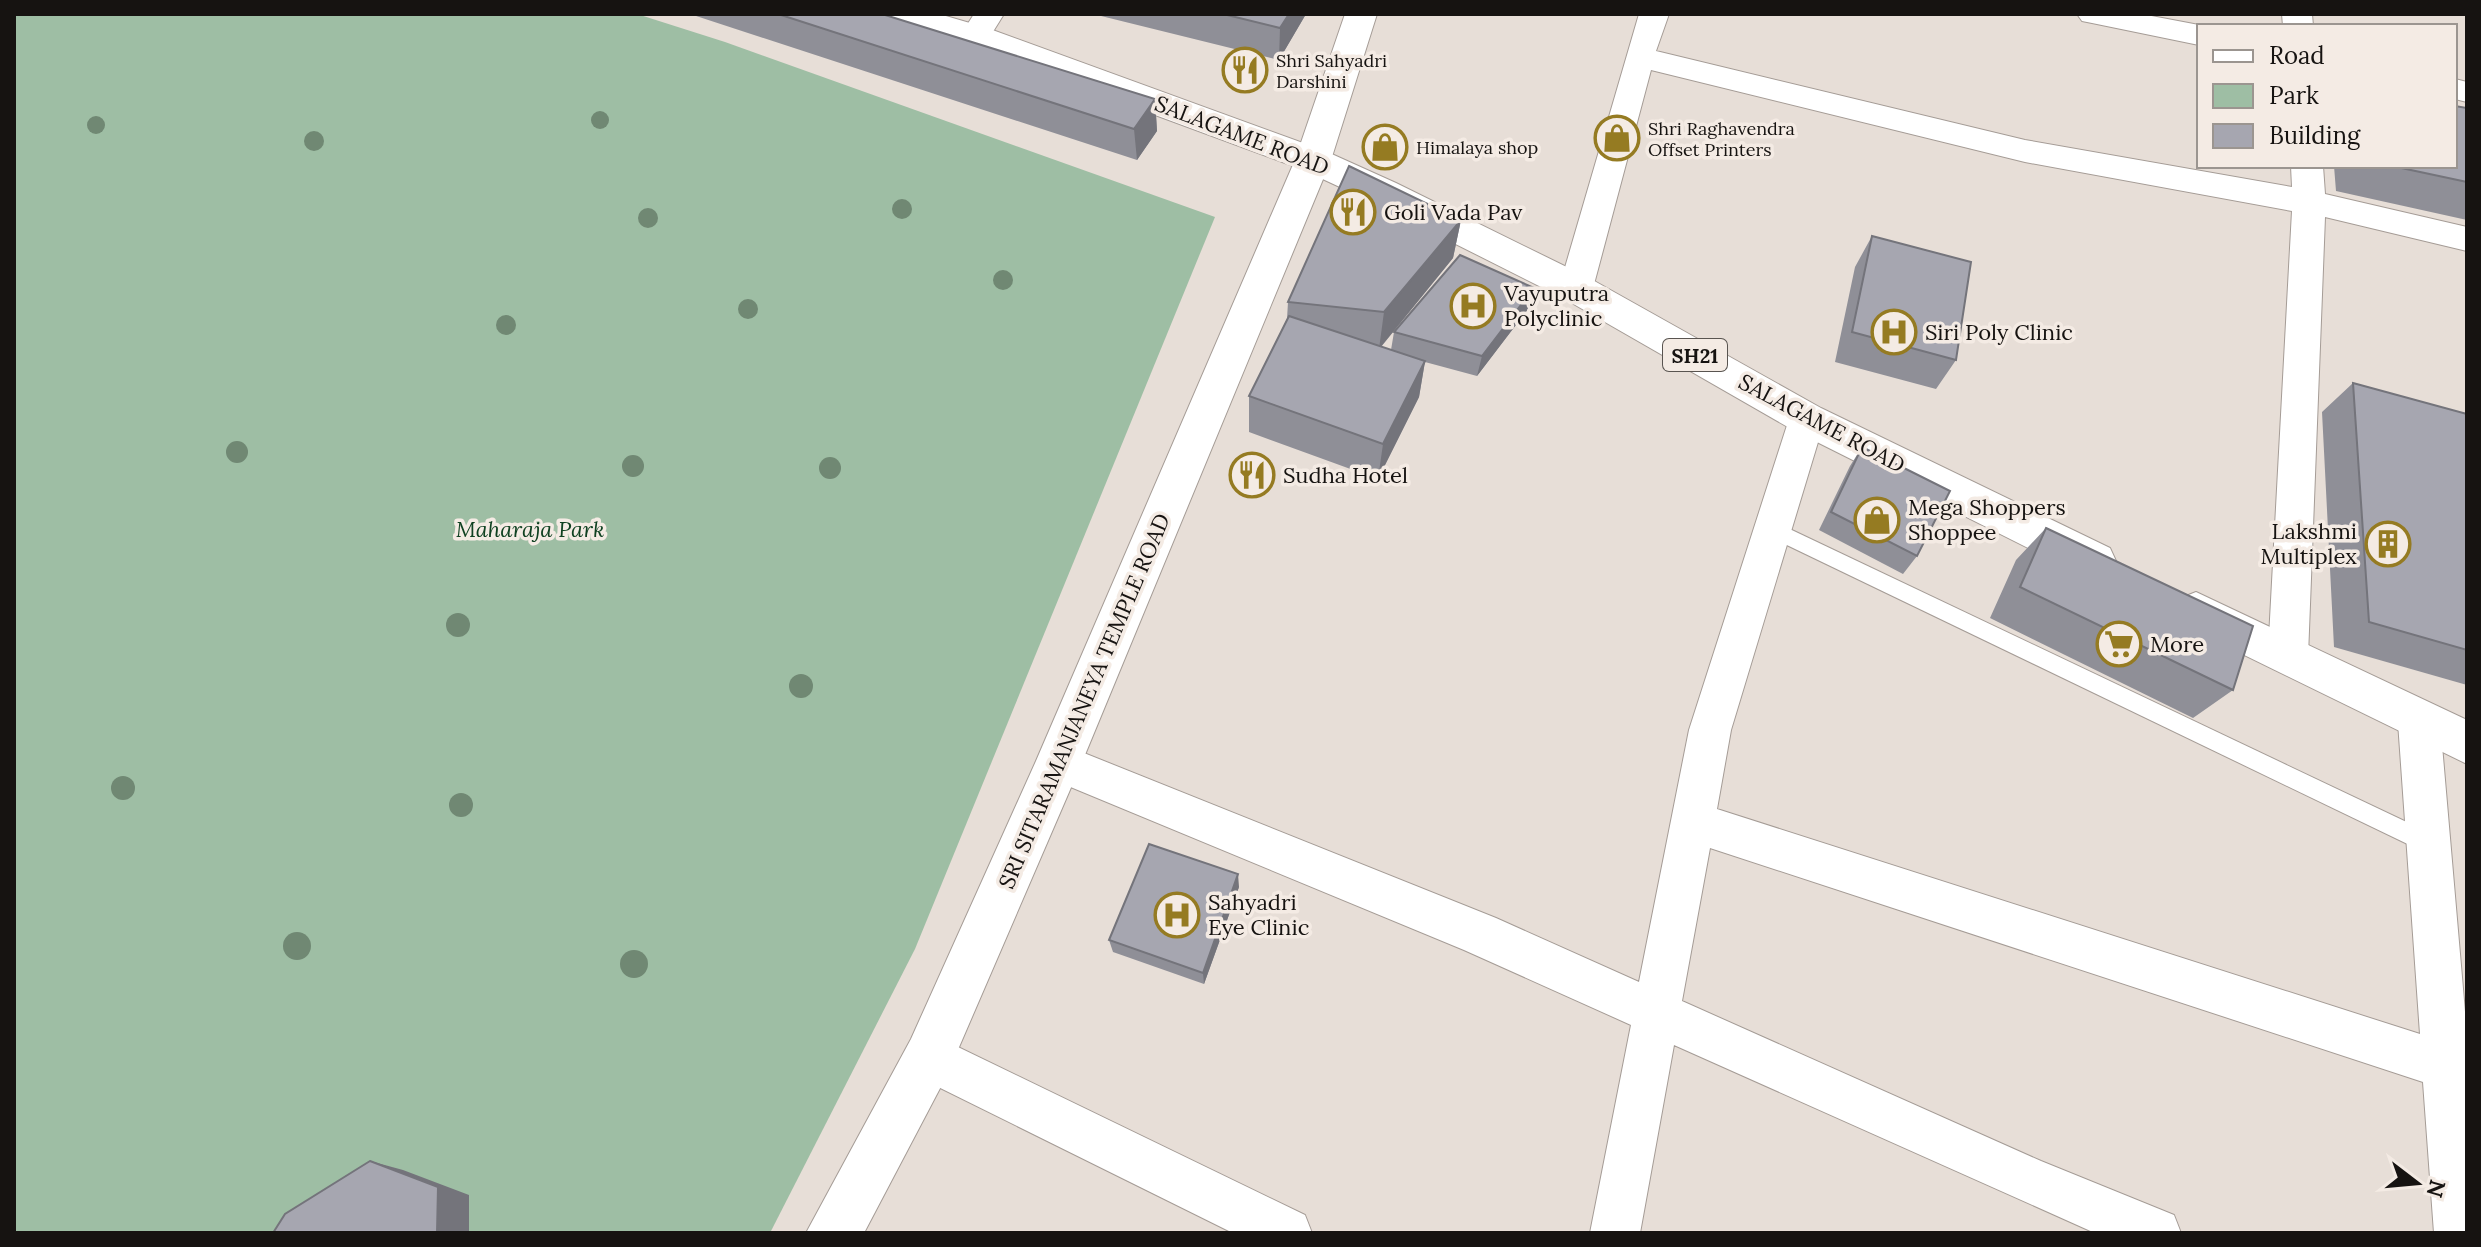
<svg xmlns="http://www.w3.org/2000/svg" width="2481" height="1247" font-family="Lora,serif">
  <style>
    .green { fill: #9ebea4 }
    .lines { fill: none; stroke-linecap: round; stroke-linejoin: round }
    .lane-casing { stroke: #a59c96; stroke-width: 2 }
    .street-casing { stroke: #a59c96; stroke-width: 2 }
    .secondary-casing { stroke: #a59c96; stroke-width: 2 }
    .primary-casing { stroke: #a59c96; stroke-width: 2 }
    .lane { fill: #fff; fill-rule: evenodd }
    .street { fill: #fff; fill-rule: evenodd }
    .secondary { fill: #fff; fill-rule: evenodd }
    .primary { fill: #fff; fill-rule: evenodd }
    .tree { fill: #708873 }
    .wall { fill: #8f8f97 }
    .shaded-wall { fill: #74747b }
    .building { fill: #a6a6b0; stroke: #74747b; stroke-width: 2 }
    .labels { text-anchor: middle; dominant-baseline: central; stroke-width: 7; stroke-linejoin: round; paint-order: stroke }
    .far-poi-label { font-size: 18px; fill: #161311; stroke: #f4ebe4; text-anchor: start }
    .shield { fill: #f4ebe4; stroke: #595450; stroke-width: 2 }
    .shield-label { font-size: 20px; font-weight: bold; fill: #161311 }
    .street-label { font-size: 22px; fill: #161311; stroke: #f4ebe4 }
    .poi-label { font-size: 22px; fill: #161311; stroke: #f4ebe4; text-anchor: start }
    .park-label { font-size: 22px; font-style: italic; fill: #0f4121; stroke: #f4ebe4 }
  </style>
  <rect width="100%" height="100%" fill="#e7ded7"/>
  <path class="green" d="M14 14H637L725 42 1215 217 915 949 770 1233H14Z"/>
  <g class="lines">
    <g class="lane-casing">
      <path id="lane" d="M1773 521 2436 836 2439 843 2436 850 2428 853 2420 850 1766 535 1763 529 1766 523Z"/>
    </g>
    <g class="street-casing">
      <path id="street" d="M974 14H1004L986 43 975 46 964 43 960 36Z
        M1639 14H1669L1656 51 2025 140 2292 187 2291 166H2323L2325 194 2467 227V251L2325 217 2308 656 2302 669 2288 674 2274 669 2268 656 2292 211 2025 162 1651 70 1593 288 1588 297 1576 301 1564 297 1559 288Z
        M2077 14H2141L2199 25V45L2092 23 2082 21Z
        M2282 14H2312L2313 26H2283Z
        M2455 79 2467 82V102L2455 99Z
        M1807 405 1820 409 1825 419 1731 730 1717 809 2420 1034 2398 722 2404 709 2419 703 2434 709 2440 722 2467 1035V1233H2434L2423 1082 1710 848 1682 1001 2041 1161 2174 1215 2181 1233H2095L1674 1045 1640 1233H1590L1631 1025 1464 950 1044 776 1038 762 1044 748 1059 743 1496 918 1639 982 1689 730 1789 419 1794 409Z
        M929 1033 1305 1215 1312 1233H1233L912 1074 905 1057 912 1040Z"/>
    </g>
    <g class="secondary-casing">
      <path id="secondary" d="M1345 14H1377L1331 160 1082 762 947 1075 864 1233H806L911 1039 1036 761 1295 160Z"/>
    </g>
    <g class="primary-casing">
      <path id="primary" d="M887 14H939L987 28 1325 151 1396 183 1589 278 1821 408 2110 548 2116 561 2110 574 2095 579 2080 574 1793 430 1563 298 1370 201 1301 169 963 44 892 21Z
        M2196 592 2467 720V764L2181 624 2174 611 2181 598Z"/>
    </g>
    <use href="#lane" class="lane"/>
    <use href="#street" class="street"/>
    <use href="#secondary" class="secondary"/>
    <use href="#primary" class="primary"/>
  </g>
  <g class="tree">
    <circle cx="600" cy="120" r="9"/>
    <circle cx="96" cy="125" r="9"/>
    <circle cx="314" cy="141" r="10"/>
    <circle cx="902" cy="209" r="10"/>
    <circle cx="648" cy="218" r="10"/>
    <circle cx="1003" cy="280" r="10"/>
    <circle cx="748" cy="309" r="10"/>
    <circle cx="506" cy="325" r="10"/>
    <circle cx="237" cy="452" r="11"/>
    <circle cx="633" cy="466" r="11"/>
    <circle cx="830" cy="468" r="11"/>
    <circle cx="458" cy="625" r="12"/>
    <circle cx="801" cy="686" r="12"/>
    <circle cx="123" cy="788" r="12"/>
    <circle cx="461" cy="805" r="12"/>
    <circle cx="297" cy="946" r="14"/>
    <circle cx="634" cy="964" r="14"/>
  </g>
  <path class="wall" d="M690 14H882L1155 99 1157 131 1137 160Z
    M1093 14H1306L1279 60Z
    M2467 108V220L2336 191 2334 166H2455Z
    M1461 220 1453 258 1381 347 1391 350 1394 332 1528 309 1477 376 1425 362 1419 397 1378 479 1249 432V396L1287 319 1288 302Z
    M1872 236 1956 360 1936 389 1835 362 1855 267Z
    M2353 383 2467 414V685L2334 647 2322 412Z
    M1862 447 1917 556 1903 574 1819 530 1850 466Z
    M2046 528 2233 690 2193 718 1990 618 2016 560Z
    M1239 887 1204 984 1113 952 1109 940Z"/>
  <path class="shaded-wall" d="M1289 14H1306L1279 60 1280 28Z
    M1155 99 1157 131 1137 160 1134 129Z
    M1461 220 1453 258 1379 349 1384 312Z
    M1534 288 1528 309 1477 376 1482 356Z
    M1425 361 1419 397 1378 479 1383 444Z
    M1238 874 1239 887 1204 984 1203 973Z
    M370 1161 403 1170 469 1195V1233H437Z"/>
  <path class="building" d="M778 14H882L1155 99 1134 129Z
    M1223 14H1289L1280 28Z
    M2455 106 2467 108V182L2392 166H2455Z
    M1349 166 1461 220 1384 312 1288 302Z
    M1872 236 1971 262 1956 360 1852 332Z
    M1460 255 1534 288 1482 356 1394 332Z
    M1289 316 1425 361 1383 444 1249 396Z
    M2353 383 2467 414V650L2369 622Z
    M1862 447 1950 491 1917 556 1831 512Z
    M2046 528 2253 626 2233 690 2020 587Z
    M1149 844 1238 874 1203 973 1109 940Z
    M370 1161 438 1187 437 1233H273L285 1214Z"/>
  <defs>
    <g id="restaurant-ring" transform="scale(2.3)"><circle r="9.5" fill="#f4ebe4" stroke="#957b22" stroke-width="1.5"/><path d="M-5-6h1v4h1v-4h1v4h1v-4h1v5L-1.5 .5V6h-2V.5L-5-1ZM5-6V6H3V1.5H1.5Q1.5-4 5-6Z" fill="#957b22"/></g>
    <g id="shop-ring" transform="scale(2.3)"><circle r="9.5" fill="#f4ebe4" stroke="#957b22" stroke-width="1.5"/><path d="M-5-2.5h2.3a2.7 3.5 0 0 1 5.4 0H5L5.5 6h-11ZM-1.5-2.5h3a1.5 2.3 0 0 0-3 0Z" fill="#957b22"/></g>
    <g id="hospital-ring" transform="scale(2.3)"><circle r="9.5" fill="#f4ebe4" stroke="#957b22" stroke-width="1.5"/><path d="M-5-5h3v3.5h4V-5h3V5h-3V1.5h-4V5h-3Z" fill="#957b22"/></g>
    <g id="building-ring" transform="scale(2.3)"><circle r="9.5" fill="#f4ebe4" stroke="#957b22" stroke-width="1.5"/><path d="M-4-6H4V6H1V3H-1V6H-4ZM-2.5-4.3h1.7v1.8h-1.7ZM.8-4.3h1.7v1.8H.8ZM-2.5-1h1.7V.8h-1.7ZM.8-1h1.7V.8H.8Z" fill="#957b22"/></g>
    <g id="supermarket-ring" transform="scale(2.3)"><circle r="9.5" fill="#f4ebe4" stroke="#957b22" stroke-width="1.5"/><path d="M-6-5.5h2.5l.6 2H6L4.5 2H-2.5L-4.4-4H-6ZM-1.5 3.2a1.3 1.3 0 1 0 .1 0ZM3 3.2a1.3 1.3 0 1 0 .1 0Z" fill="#957b22"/></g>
  </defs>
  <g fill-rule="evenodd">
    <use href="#restaurant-ring" x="1245" y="70"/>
    <use href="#shop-ring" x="1617" y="138"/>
    <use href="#shop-ring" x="1385" y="147"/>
    <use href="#restaurant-ring" x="1353" y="212"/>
    <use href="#hospital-ring" x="1473" y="306"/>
    <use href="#hospital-ring" x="1894" y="332"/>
    <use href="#restaurant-ring" x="1252" y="475"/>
    <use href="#shop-ring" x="1877" y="520"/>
    <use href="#building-ring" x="2388" y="544"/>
    <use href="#supermarket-ring" x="2119" y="644"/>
    <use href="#hospital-ring" x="1177" y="915"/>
  </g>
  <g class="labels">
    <g class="far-poi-label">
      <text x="1276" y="60">Shri Sahyadri<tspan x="1276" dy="21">Darshini</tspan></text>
      <text x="1648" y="128">Shri Raghavendra<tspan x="1648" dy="21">Offset Printers</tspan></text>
      <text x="1416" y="147">Himalaya shop</text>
    </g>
    <rect class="shield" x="1663" y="339" width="64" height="32" rx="6"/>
    <g class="shield-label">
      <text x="1695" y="355">SH21</text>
    </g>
    <g class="street-label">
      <text transform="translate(1242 135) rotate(21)">SALAGAME ROAD</text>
      <text transform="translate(1822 423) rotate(28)">SALAGAME ROAD</text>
      <text transform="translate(1084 701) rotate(-67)">SRI SITARAMANJANEYA TEMPLE ROAD</text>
    </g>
    <g class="poi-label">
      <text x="1384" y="212">Goli Vada Pav</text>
      <text x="1504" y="293">Vayuputra<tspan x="1504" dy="25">Polyclinic</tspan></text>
      <text x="1925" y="332">Siri Poly Clinic</text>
      <text x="1283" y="475">Sudha Hotel</text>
      <text x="1908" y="507">Mega Shoppers<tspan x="1908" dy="25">Shoppee</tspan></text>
      <text x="2357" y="531" text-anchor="end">Lakshmi<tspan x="2357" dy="25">Multiplex</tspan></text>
      <text x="2150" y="644">More</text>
      <text x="1208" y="902">Sahyadri<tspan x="1208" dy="25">Eye Clinic</tspan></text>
    </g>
    <g class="park-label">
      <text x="530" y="529">Maharaja Park</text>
    </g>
  </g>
  <rect width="2481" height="1247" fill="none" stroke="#161311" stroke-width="32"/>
  <rect x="2197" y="24" width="260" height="144" fill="#f4ebe4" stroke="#9b9590" stroke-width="2"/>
  <rect x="2213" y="50" width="40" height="12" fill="#ffffff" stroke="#9b9590" stroke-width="2"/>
  <text x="2269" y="64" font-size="24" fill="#161311">Road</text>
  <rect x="2213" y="84" width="40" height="24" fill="#9ebea4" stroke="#9b9590" stroke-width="2"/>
  <text x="2269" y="104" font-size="24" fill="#161311">Park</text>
  <rect x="2213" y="124" width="40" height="24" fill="#a6a6b0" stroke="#9b9590" stroke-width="2"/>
  <text x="2269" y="144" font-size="24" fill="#161311">Building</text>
  <g transform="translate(2417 1183) rotate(106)" stroke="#f4ebe4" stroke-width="6" paint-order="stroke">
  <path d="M0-6L14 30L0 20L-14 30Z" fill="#161311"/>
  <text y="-12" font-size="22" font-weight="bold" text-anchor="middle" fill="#161311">N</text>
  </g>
</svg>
